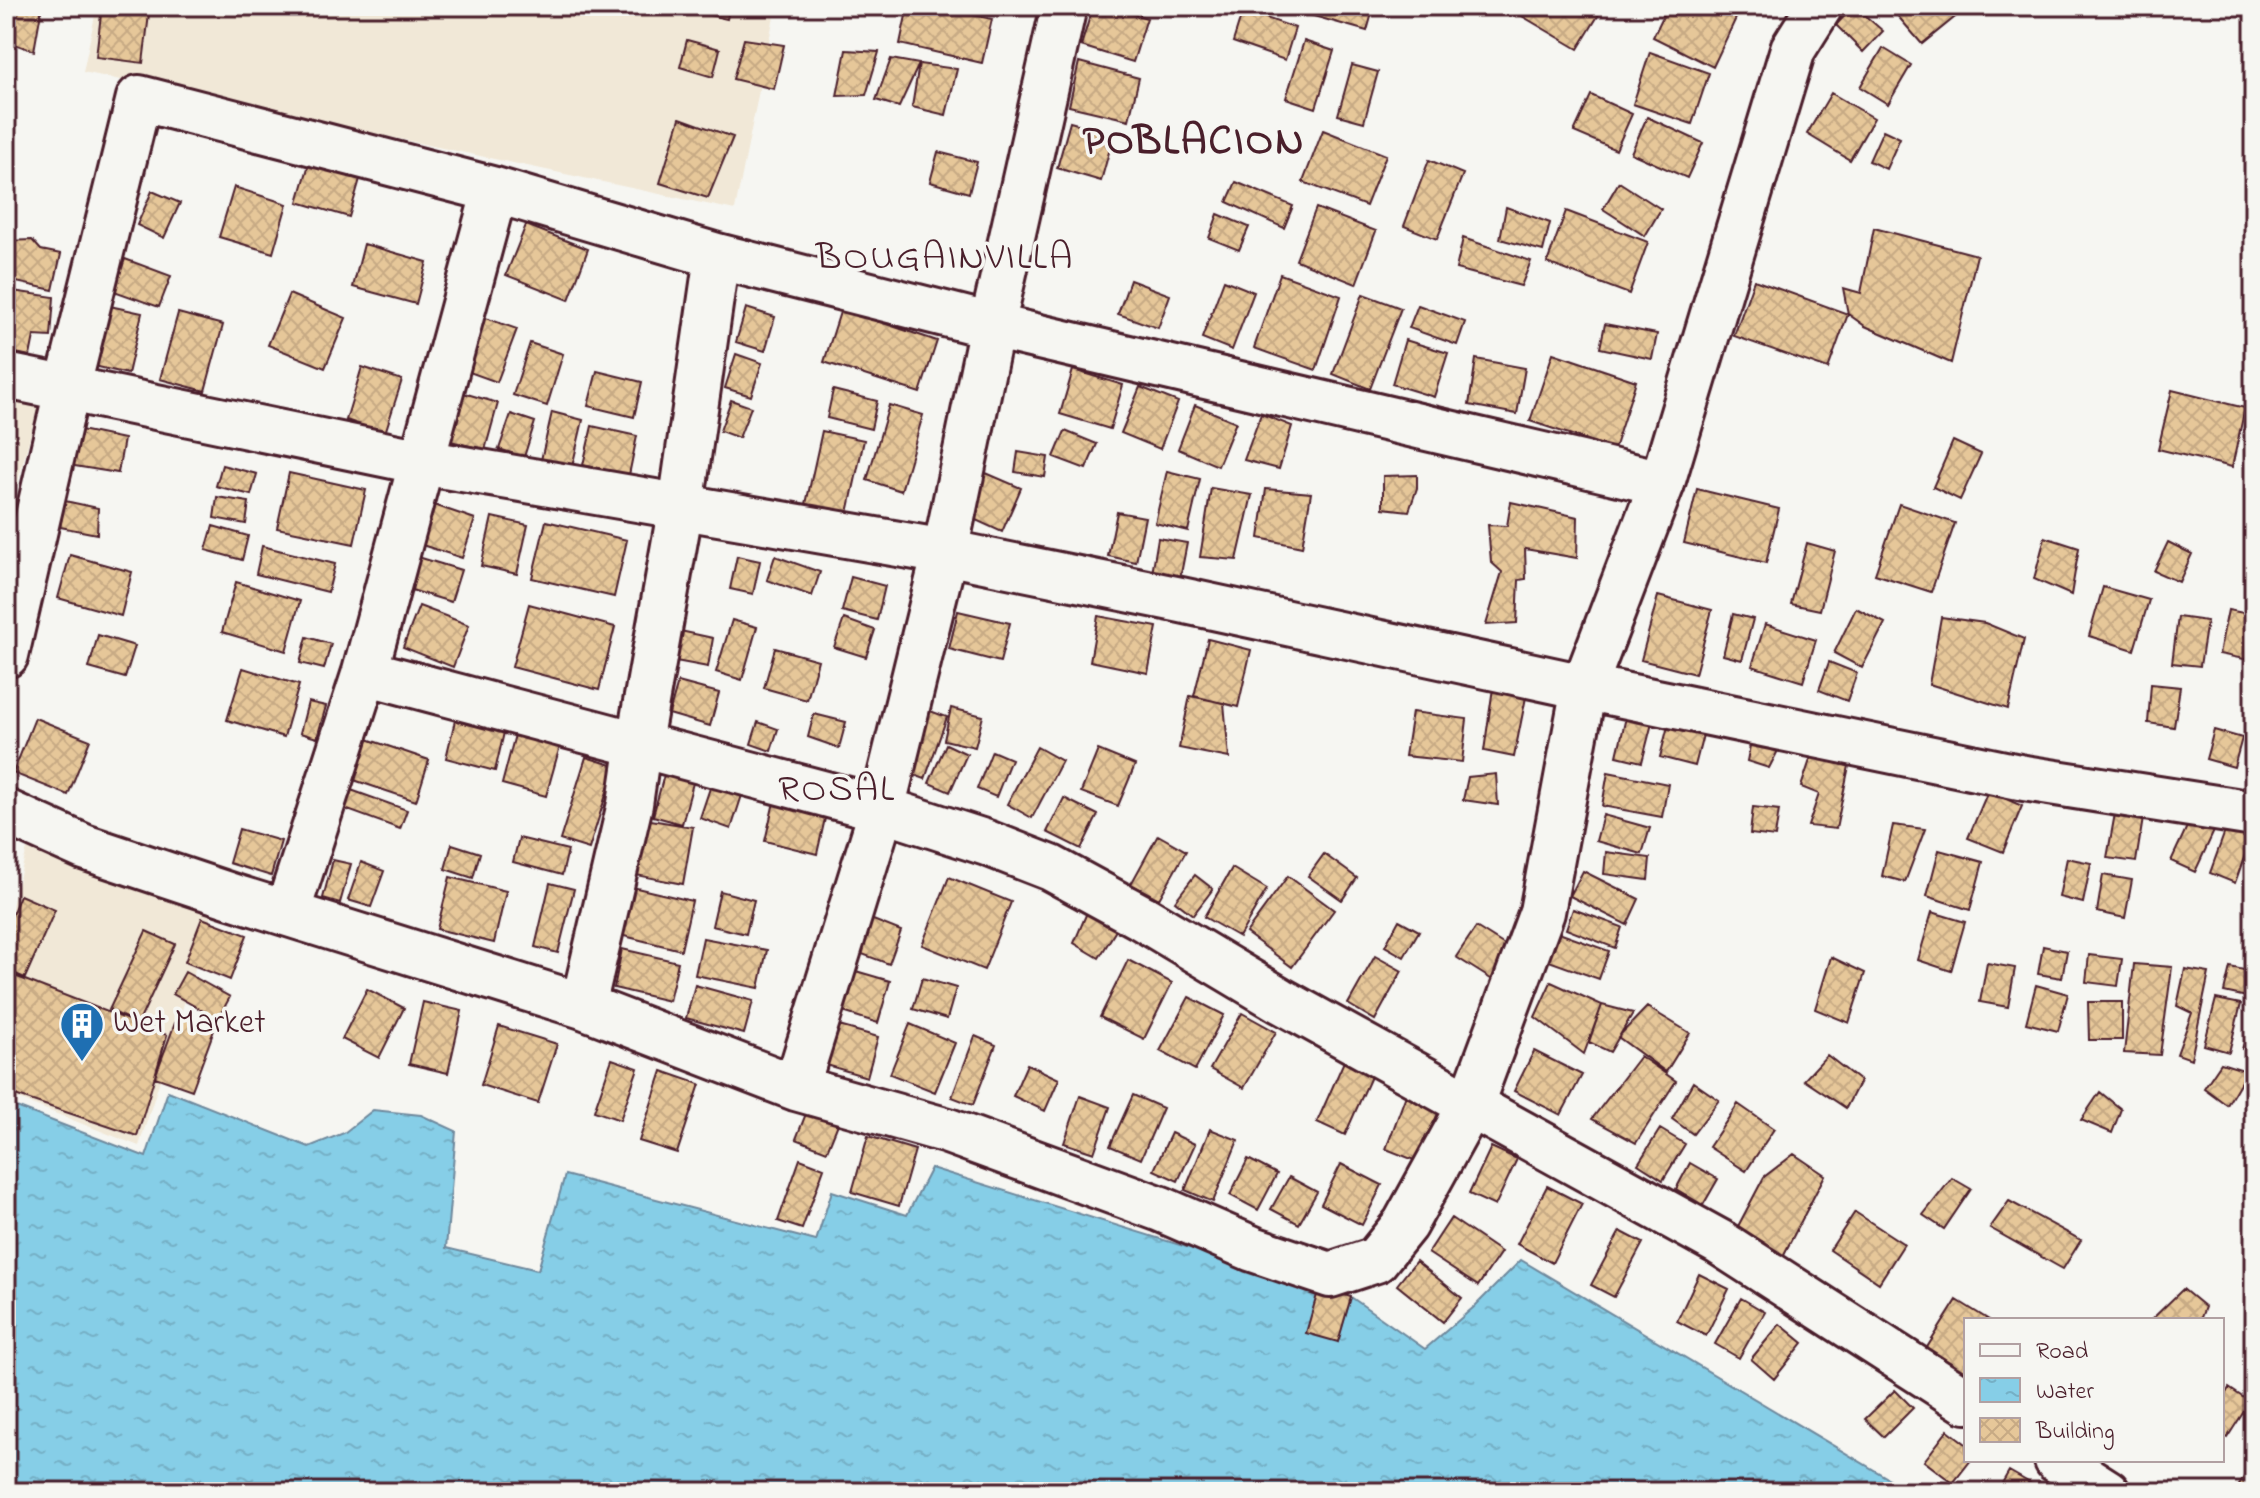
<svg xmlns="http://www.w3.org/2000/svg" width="2260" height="1498" font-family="'Indie Flower',sans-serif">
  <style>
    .built { fill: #f1e8d7 }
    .water { fill: url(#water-ripples); stroke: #6e889c; stroke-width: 2 }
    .building { fill: url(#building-cross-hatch); stroke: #4a1f2b; stroke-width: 2 }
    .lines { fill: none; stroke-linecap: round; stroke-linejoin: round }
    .minor-casing { stroke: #4a1f2b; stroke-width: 50 }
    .secondary-casing { stroke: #4a1f2b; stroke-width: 50 }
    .minor { stroke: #f6f6f2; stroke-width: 44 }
    .secondary { stroke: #f6f6f2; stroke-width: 44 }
    .labels { text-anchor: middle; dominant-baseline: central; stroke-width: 7; stroke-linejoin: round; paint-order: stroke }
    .poi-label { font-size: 34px; fill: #4a1f2b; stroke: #f6f6f2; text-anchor: start }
    .quarter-label { font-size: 38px; letter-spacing: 2px; fill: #4a1f2b; stroke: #f6f6f2 }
    .district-label { font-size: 42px; font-weight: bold; letter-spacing: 2px; fill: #4a1f2b; stroke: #f6f6f2 }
  </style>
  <defs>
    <pattern id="water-ripples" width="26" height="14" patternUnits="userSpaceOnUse" patternTransform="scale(2)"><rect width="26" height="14" fill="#86cee7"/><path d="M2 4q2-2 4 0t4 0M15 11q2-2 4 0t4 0" fill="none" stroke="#75b0c6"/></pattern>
    <pattern id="building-cross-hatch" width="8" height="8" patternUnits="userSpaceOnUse" patternTransform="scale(2)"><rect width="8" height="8" fill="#e6c799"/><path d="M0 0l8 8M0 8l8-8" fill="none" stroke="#c7aa84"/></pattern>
  </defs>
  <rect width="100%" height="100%" fill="#f6f6f2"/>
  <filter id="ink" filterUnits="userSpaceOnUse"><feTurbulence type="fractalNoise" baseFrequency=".0125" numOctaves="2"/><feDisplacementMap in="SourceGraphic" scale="16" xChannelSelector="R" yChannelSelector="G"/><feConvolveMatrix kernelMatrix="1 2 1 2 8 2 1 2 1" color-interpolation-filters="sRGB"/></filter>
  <g filter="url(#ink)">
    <path class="built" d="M97 6H776L735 210 83 72Z
      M6 393 40 400 6 525Z
      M27 849 213 912 139 1146 6 1094V928Z"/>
    <path class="water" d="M168 1091 309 1147 344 1133 373 1110 421 1115 456 1131 446 1248 538 1270 565 1175 816 1241 832 1191 907 1215 931 1168 1319 1288 1338 1341 1351 1297 1425 1349 1474 1307 1521 1260 1911 1492H6V1103L146 1157Z"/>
    <path class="building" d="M6 6H42L34 51 6 41Z
      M102 6H150L143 63 96 57Z
      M671 6H730L727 19Z
      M908 6H933L992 19 982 63 900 44Z
      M1093 6H1106L1147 18 1133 62 1081 46Z
      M1305 6H1374L1367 31 1303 13Z
      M1505 6H1604L1578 49Z
      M1668 6H1712L1736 18 1713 67 1653 37Z
      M1854 6 1883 31 1863 52 1836 25Z
      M1905 6H1954L1960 13 1922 44 1896 14Z
      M1243 10 1295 28 1285 60 1233 42Z
      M744 39 784 45 774 89 733 79Z
      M687 40 720 49 713 77 680 67Z
      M1304 41 1334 51 1316 108 1286 98Z
      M1883 48 1911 65 1888 104 1860 87Z
      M846 50 879 52 866 95 837 96Z
      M1650 52 1709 73 1692 124 1633 104Z
      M891 59 919 64 899 107 876 100Z
      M1079 62 1139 78 1129 120 1069 106Z
      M919 64 957 69 946 115 912 107Z
      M1352 65 1378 72 1364 122 1338 115Z
      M1831 93 1874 118 1850 160 1807 134Z
      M1591 95 1632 114 1616 150 1574 132Z
      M1647 117 1703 143 1687 178 1631 153Z
      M680 118 733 137 708 198 660 183Z
      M1070 122 1114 134 1101 181 1057 168Z
      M1323 130 1386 155 1366 206 1303 182Z
      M1883 130 1900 138 1886 169 1869 161Z
      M938 152 977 162 969 193 930 182Z
      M1429 160 1463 174 1437 239 1404 226Z
      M309 164 360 179 349 217 298 202Z
      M1236 182 1293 206 1284 228 1227 202Z
      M1619 182 1661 209 1645 236 1603 209Z
      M234 187 287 204 273 253 219 237Z
      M152 191 180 203 164 238 137 225Z
      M1506 207 1550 223 1543 251 1500 239Z
      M1316 208 1376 231 1356 284 1296 260Z
      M1566 211 1648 242 1629 294 1547 263Z
      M1218 214 1249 227 1239 250 1209 238Z
      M526 225 588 249 569 300 506 275Z
      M1874 228 1977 255 1951 363 1865 326 1848 314 1843 288 1861 293Z
      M1463 238 1531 261 1521 286 1456 269Z
      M32 240 41 250 61 254 53 290 7 280 6 277V241Z
      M364 244 427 262 416 304 353 287Z
      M125 259 171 276 159 307 114 291Z
      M1280 274 1341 296 1316 370 1254 348Z
      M1130 280 1170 295 1158 328 1118 314Z
      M1224 280 1254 292 1232 350 1202 338Z
      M1754 280 1848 314 1828 369 1734 336Z
      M6 290 54 297 51 337 34 336 30 356 11 352 13 330 6 328Z
      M289 294 346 318 325 368 268 345Z
      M1363 294 1401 308 1370 389 1333 374Z
      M105 305 142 313 128 374 90 365Z
      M1418 305 1465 322 1457 345 1409 328Z
      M746 308 775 317 765 351 736 342Z
      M841 309 937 341 920 393 824 362Z
      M178 313 223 325 205 391 160 379Z
      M477 315 517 329 497 382 458 368Z
      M1605 324 1657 334 1652 359 1600 348Z
      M1405 340 1448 353 1434 397 1392 384Z
      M530 343 563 354 547 406 513 395Z
      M1553 353 1636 381 1614 449 1530 421Z
      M736 354 762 363 751 396 725 388Z
      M1476 359 1525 368 1517 414 1469 405Z
      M362 367 402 380 385 433 346 420Z
      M1073 370 1123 385 1110 429 1060 414Z
      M597 371 642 382 634 417 588 406Z
      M1140 387 1178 402 1160 449 1121 433Z
      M833 390 877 401 871 429 827 418Z
      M2172 390 2245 408 2232 467 2158 449Z
      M460 392 498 403 485 450 447 440Z
      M731 400 751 407 739 438 720 431Z
      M889 405 923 415 901 491 867 480Z
      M1195 405 1236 422 1218 466 1178 449Z
      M552 412 583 420 572 467 541 460Z
      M511 414 535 422 524 457 499 449Z
      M1261 414 1292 426 1279 469 1244 460Z
      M592 426 637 436 629 475 583 465Z
      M71 428 124 439 118 473 62 464Z
      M822 431 864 440 848 513 806 504Z
      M1065 431 1097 444 1086 469 1054 457Z
      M1953 441 1981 454 1960 500 1933 487Z
      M1018 452 1048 457 1045 477 1015 472Z
      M222 465 257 474 251 495 216 486Z
      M1167 471 1200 479 1188 531 1155 523Z
      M289 473 366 490 354 544 277 528Z
      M986 473 1021 488 1002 532 967 516Z
      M1417 475V488L1409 511 1383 508V476Z
      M1211 488 1252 495 1237 560 1200 557Z
      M1266 489 1311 493 1302 547 1259 538Z
      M1697 489 1779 509 1766 563 1684 543Z
      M217 497 249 502 246 524 214 518Z
      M65 501 98 508 97 534 60 527Z
      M1511 502 1578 517 1577 558 1525 549 1526 579 1519 580 1517 623 1486 625 1502 572 1491 562 1488 525 1507 526Z
      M431 504 475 519 462 558 419 544Z
      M1899 504 1955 523 1931 592 1875 574Z
      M1117 512 1145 517 1136 562 1108 556Z
      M492 517 528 525 517 574 481 566Z
      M546 521 627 540 614 597 532 578Z
      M213 526 248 536 242 560 206 550Z
      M2045 537 2079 548 2071 595 2034 579Z
      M1158 538 1187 543 1180 579 1152 574Z
      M2168 542 2192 554 2179 582 2154 571Z
      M1807 543 1835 551 1820 610 1791 604Z
      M262 546 335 564 328 592 256 574Z
      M70 555 132 572 121 616 58 598Z
      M737 556 760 561 753 594 730 589Z
      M775 556 820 572 812 596 767 580Z
      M418 557 461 570 451 602 408 589Z
      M851 577 885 586 877 620 842 611Z
      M236 582 300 601 286 651 222 632Z
      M2103 587 2149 600 2134 650 2089 636Z
      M1658 596 1712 610 1695 674 1641 660Z
      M529 604 615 627 599 690 512 667Z
      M419 606 469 625 453 667 403 647Z
      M1856 608 1885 623 1862 668 1834 653Z
      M2228 610 2254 615V661L2219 654Z
      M958 611 1010 623 1000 662 949 649Z
      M1733 614 1753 619 1742 660 1723 655Z
      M1098 616 1157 627 1148 673 1090 661Z
      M1941 617 1985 623 2024 639 2008 709 1929 684Z
      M2178 617 2207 621 2200 666 2172 663Z
      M844 619 875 630 866 657 834 647Z
      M732 620 757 627 742 680 716 672Z
      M1765 624 1816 640 1803 682 1752 666Z
      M671 629 713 638 708 667 665 659Z
      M98 635 135 646 125 678 89 668Z
      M307 637 331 644 324 669 300 663Z
      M1208 639 1251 650 1238 707 1194 696Z
      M775 648 818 660 807 700 764 688Z
      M1829 662 1857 673 1847 701 1819 690Z
      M243 668 299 685 284 737 227 720Z
      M1494 681 1528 687 1514 757 1484 751Z
      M678 682 719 693 710 726 669 714Z
      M2151 684 2180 687 2174 727 2148 723Z
      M1190 696 1224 703 1229 758 1179 748Z
      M308 702 326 706 317 738 300 733Z
      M919 707 947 717 925 779 897 769Z
      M951 708 983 716 975 747 944 740Z
      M457 712 506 724 495 771 446 758Z
      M1412 712 1467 719 1462 762 1405 756Z
      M814 714 846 722 839 748 808 737Z
      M1626 717 1652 723 1642 762 1617 756Z
      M35 718 90 740 68 795 13 773Z
      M758 722 778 729 771 751 751 744Z
      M1669 722 1704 731 1695 766 1660 757Z
      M517 727 562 739 546 796 502 784Z
      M1753 730 1782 743 1769 768 1747 761Z
      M2214 730 2242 738 2234 767 2206 759Z
      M367 739 429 760 416 801 354 780Z
      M946 744 967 754 950 792 929 783Z
      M1037 747 1062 761 1032 818 1007 804Z
      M1098 750 1135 765 1118 806 1081 792Z
      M992 751 1011 759 996 797 977 789Z
      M586 757 615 766 589 849 560 840Z
      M1811 757 1849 766 1836 829 1808 826 1819 794 1801 787Z
      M1608 772 1668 784 1662 817 1602 806Z
      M1496 774 1498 805 1463 800 1468 777Z
      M664 775 693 783 682 824 653 816Z
      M713 779 744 789 731 829 700 818Z
      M351 790 407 810 400 829 345 809Z
      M1988 791 2022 806 2003 852 1968 838Z
      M1064 798 1098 815 1081 849 1047 832Z
      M774 802 826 814 817 854 765 841Z
      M1753 807 1779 810 1775 837 1750 834Z
      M2116 808 2144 812 2136 862 2107 858Z
      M1603 815 1650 828 1642 854 1596 841Z
      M2191 818 2215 829 2195 872 2171 861Z
      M645 819 693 827 683 884 636 875Z
      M1893 825 1925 829 1905 882 1882 876Z
      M2227 826 2252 835 2235 883 2210 873Z
      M239 829 281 841 271 876 229 863Z
      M1158 835 1186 851 1159 899 1131 884Z
      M519 838 568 850 562 875 513 862Z
      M452 844 480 853 473 878 445 869Z
      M1939 850 1983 862 1970 910 1927 896Z
      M6 852 16 855 6 886Z
      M1606 852 1650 858 1648 880 1604 874Z
      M1324 854 1357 878 1342 900 1308 876Z
      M2067 858 2091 863 2083 903 2059 897Z
      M333 860 351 864 340 903 323 898Z
      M361 862 384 871 371 907 348 900Z
      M1232 868 1267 889 1239 937 1204 917Z
      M1583 871 1639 899 1627 925 1570 896Z
      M1195 875 1213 889 1193 915 1175 901Z
      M2103 875 2132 880 2125 918 2097 912Z
      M1288 876 1334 910 1292 967 1246 933Z
      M450 877 506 891 494 943 437 929Z
      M949 877 1011 902 984 970 922 945Z
      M550 883 574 889 558 953 535 947Z
      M628 886 692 901 681 950 616 934Z
      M720 891 754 900 746 934 712 926Z
      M20 895 55 910 25 978 6 970V929Z
      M1573 909 1622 927 1615 948 1566 929Z
      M1088 910 1121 922 1099 958 1074 943Z
      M1932 912 1965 922 1951 971 1918 960Z
      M858 914 901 931 889 964 846 948Z
      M202 918 247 935 230 980 185 962Z
      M1399 920 1419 931 1404 957 1385 946Z
      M1476 927 1514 951 1494 981 1456 957Z
      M146 931 175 944 138 1024 109 1010Z
      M1556 932 1609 951 1599 979 1546 960Z
      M703 938 767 950 759 988 695 975Z
      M2043 946 2067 951 2062 978 2038 974Z
      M622 949 678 962 669 1001 614 988Z
      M2089 955 2122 959 2118 986 2086 982Z
      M1375 956 1402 971 1375 1020 1348 1004Z
      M1831 957 1865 973 1849 1023 1815 1009Z
      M1128 960 1172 983 1144 1039 1100 1017Z
      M1987 963 2015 968 2008 1007 1980 1002Z
      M2134 964 2172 967 2160 1055 2124 1053Z
      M842 967 890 981 878 1023 830 1008Z
      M2230 967 2253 972 2247 997 2224 992Z
      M2185 969 2209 973 2191 1059 2177 1054 2192 1013 2177 1006Z
      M185 972 230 997 218 1019 173 994Z
      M12 975 167 1035 137 1136 6 1092V994Z
      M922 978 956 988 947 1019 913 1009Z
      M1551 982 1602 1005 1584 1054 1535 1017Z
      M695 985 753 1001 744 1034 686 1018Z
      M2036 985 2068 994 2058 1031 2026 1023Z
      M367 989 404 1008 379 1058 342 1039Z
      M1189 997 1224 1015 1195 1070 1160 1051Z
      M2216 999 2241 1004 2229 1052 2204 1045Z
      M423 1002 462 1011 448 1073 409 1064Z
      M2088 1002H2122V1040H2089Z
      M1602 1005 1633 1013 1610 1052 1589 1042Z
      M1647 1007 1690 1033 1666 1072 1618 1037Z
      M1242 1013 1276 1032 1244 1088 1210 1069Z
      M178 1015 214 1030 192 1090 155 1077Z
      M2254 1017V1053L2242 1049Z
      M825 1022 878 1037 867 1077 813 1061Z
      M910 1024 955 1043 935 1092 890 1074Z
      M499 1026 557 1044 538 1103 481 1085Z
      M975 1036 996 1045 973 1105 952 1097Z
      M1534 1051 1582 1075 1561 1115 1514 1091Z
      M1827 1055 1860 1081 1846 1108 1804 1080Z
      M1640 1056 1676 1081 1636 1143 1592 1119Z
      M612 1059 638 1068 620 1120 594 1111Z
      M1345 1059 1373 1072 1345 1135 1317 1122Z
      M2221 1063 2247 1071 2227 1105 2204 1088Z
      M1027 1064 1059 1079 1045 1111 1013 1096Z
      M662 1071 700 1084 677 1153 639 1141Z
      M1693 1082 1719 1100 1693 1134 1672 1119Z
      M2100 1092 2121 1109 2112 1133 2081 1120Z
      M1133 1095 1163 1108 1141 1159 1110 1146Z
      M1406 1095 1440 1108 1419 1162 1386 1149Z
      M813 1096 844 1109 827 1151 796 1139Z
      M1080 1096 1110 1107 1094 1153 1064 1143Z
      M1738 1104 1774 1129 1746 1171 1709 1147Z
      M1210 1129 1238 1140 1213 1202 1185 1190Z
      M1660 1129 1685 1144 1663 1180 1638 1164Z
      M1171 1133 1195 1144 1178 1181 1154 1170Z
      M868 1136 915 1150 899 1206 852 1192Z
      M1491 1147 1517 1159 1495 1206 1469 1194Z
      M1794 1154 1825 1175 1781 1260 1735 1232 1764 1177Z
      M800 1159 824 1168 802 1229 778 1221Z
      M1248 1159 1277 1174 1258 1210 1230 1195Z
      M1690 1163 1718 1179 1703 1205 1676 1189Z
      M1341 1164 1382 1185 1362 1225 1321 1204Z
      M1289 1177 1317 1192 1299 1224 1271 1209Z
      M1952 1178 1971 1189 1944 1229 1923 1215Z
      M1547 1186 1582 1204 1552 1263 1517 1244Z
      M2009 1201 2081 1240 2063 1269 1990 1228Z
      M1855 1212 1904 1244 1879 1283 1830 1250Z
      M1451 1218 1501 1252 1478 1286 1428 1253Z
      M1620 1231 1643 1243 1614 1297 1591 1285Z
      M1416 1261 1462 1298 1443 1322 1397 1285Z
      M1699 1274 1729 1289 1706 1336 1677 1321Z
      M1319 1288 1351 1297 1338 1342 1306 1333Z
      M2183 1289 2205 1307 2200 1320H2151Z
      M1741 1298 1765 1312 1739 1358 1715 1344Z
      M1957 1300 1989 1320H1966V1374L1926 1349Z
      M1780 1324 1803 1343 1774 1379 1751 1359Z
      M2229 1388 2250 1402 2227 1438 2222 1435V1400Z
      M1895 1390 1913 1408 1884 1437 1865 1419Z
      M1948 1430 1966 1444V1460H1971L1953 1483 1924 1461Z
      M2249 1469 2254 1473V1492H2235Z
      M2009 1471 2037 1487 2034 1492H1997Z"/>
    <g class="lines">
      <g class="minor-casing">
        <path id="minor" d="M6 655 67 390 139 98 495 190 717 256 992 326 1662 483
          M365 672 882 809 987 843 1051 868 1141 917 1280 1000 1719 1242 1966 1401
          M6 812 84 847 231 896 583 1006 796 1088 948 1131 1161 1209 1253 1249 1330 1275 1376 1260 1405 1224 1470 1106 1542 912 1584 687 2024 778 2254 814
          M287 913 365 672 495 190
          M583 1006 630 804 639 742 681 506 717 256
          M796 1088 882 809 945 552 992 326 1064 6
          M2057 1460 2107 1492"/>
      </g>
      <g class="secondary-casing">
        <path id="secondary" d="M6 376 422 462 945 552 1181 600 1584 687 1662 483 1793 49 1820 6"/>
      </g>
      <use href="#minor" class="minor"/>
      <use href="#secondary" class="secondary"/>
    </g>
  </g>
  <defs>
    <g id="building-pin" transform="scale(2.3)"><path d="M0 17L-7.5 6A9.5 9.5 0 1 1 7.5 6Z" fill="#1f6fb2" stroke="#f6f6f2"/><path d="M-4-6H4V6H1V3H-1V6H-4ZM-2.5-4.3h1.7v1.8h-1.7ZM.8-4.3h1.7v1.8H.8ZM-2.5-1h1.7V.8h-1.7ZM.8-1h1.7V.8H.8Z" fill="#fff"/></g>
  </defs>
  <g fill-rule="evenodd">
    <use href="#building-pin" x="82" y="1024"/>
  </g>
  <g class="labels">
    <g class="poi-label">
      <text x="113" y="1024">Wet Market</text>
    </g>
    <g class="quarter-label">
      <text x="945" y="259">BOUGAINVILLA</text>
      <text x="837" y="791">ROSAL</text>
    </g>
    <g class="district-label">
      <text x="1194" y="142">POBLACION</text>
    </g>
  </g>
  <rect width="2260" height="1498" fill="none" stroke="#f6f6f2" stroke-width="32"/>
  <rect x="16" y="16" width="2228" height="1466" fill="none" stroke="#4a1f2b" stroke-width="3" filter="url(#ink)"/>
  <rect x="1964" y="1318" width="260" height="144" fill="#f6f6f2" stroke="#b1a0a2" stroke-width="2"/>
  <rect x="1980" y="1344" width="40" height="12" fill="#f6f6f2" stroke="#b1a0a2" stroke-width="2"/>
  <text x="2036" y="1358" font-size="24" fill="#4a1f2b">Road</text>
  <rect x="1980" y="1378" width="40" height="24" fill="url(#water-ripples)" stroke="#b1a0a2" stroke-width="2"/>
  <text x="2036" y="1398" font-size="24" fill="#4a1f2b">Water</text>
  <rect x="1980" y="1418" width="40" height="24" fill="url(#building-cross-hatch)" stroke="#b1a0a2" stroke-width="2"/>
  <text x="2036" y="1438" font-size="24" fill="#4a1f2b">Building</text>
</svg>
